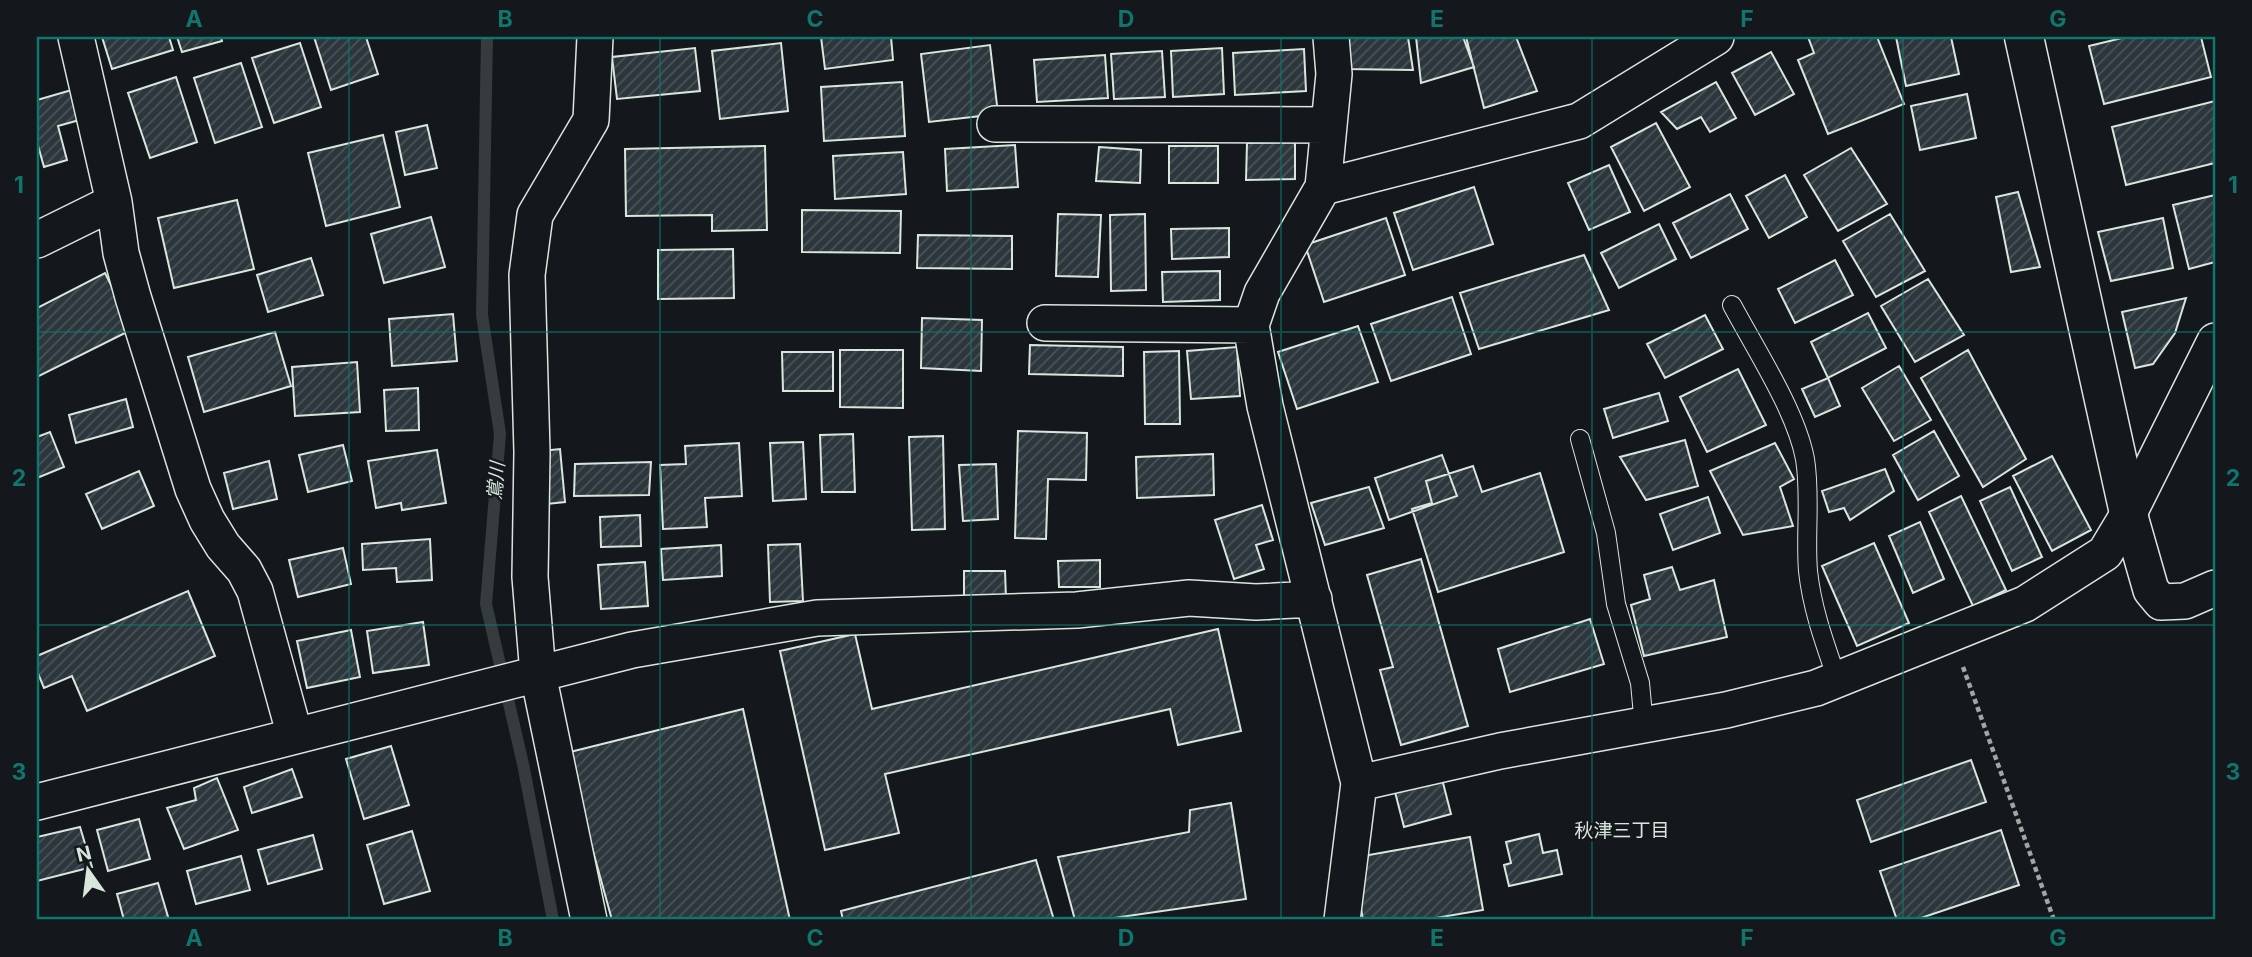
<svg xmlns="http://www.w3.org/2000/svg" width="2252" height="957" font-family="Inter,'Noto Sans JP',sans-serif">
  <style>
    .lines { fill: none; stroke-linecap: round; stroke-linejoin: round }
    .stream { stroke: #363b3e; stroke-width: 12 }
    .building { fill: url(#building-hatch); stroke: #d8e6dc; stroke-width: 2 }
    .service-casing { stroke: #d8e6dc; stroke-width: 20 }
    .minor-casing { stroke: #d8e6dc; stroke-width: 38 }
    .tertiary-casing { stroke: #d8e6dc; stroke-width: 41 }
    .path { stroke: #9da8a2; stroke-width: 4.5; stroke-dasharray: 5 3.5; stroke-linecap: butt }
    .service { stroke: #14181c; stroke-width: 18 }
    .minor { stroke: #14181c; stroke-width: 35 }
    .tertiary { stroke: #14181c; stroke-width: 38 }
    .grid { fill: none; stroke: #0f766e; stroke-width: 2; stroke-opacity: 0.55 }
    .labels { text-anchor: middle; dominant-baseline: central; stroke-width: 5; stroke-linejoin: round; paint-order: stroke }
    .water-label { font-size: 19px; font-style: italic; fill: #d8e6dc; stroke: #14181c }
    .neighbourhood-label { font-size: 19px; fill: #d8e6dc; stroke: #14181c }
    .neatline { fill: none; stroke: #0f766e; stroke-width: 2.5 }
    .grid-label { font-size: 23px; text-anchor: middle; font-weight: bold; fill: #0f766e }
  </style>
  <defs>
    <pattern id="building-hatch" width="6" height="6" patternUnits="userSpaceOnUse" patternTransform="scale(1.75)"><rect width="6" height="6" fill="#2c363c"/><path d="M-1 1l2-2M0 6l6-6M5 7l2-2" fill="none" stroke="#4a5358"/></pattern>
  </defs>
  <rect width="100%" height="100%" fill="#14181c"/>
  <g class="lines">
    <path class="stream" d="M487 37 482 315 500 434 486 604 523 764 553 920"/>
  </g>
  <path class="building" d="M102 37H169L173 50 112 69Z
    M177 37H221L222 41 182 52Z
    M314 37H366L378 74 331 90Z
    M821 37H891L893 60 825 69Z
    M1340 37H1408L1413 70 1346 69Z
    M1416 37H1463L1474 67 1421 83Z
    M1466 37H1516L1537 91 1484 108Z
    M1808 37H1877L1904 104 1828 134 1798 60 1814 53Z
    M1896 37H1951L1959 74 1906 86Z
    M2126 37H2201L2211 77 2104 104 2089 46Z
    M300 43 321 107 274 123 252 58Z
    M781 43 788 111 720 119 712 51Z
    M990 45 998 114 929 122 921 54Z
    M695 48 700 91 617 99 612 57Z
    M1222 48 1224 94 1173 97 1171 51Z
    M1304 49 1306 91 1235 95 1233 53Z
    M1162 51 1165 97 1114 99 1111 54Z
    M1771 52 1794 94 1755 115 1732 73Z
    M1105 55 1108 98 1037 102 1034 60Z
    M241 63 262 127 215 143 194 78Z
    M176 77 197 142 150 158 128 93Z
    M902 82 905 136 824 141 821 87Z
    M1716 82 1736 118 1710 132 1701 117 1677 129 1661 112Z
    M75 89 83 119 58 126 67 160 44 167 37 142V100Z
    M1967 94 1976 138 1920 150 1911 106Z
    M2215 101V163L2126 185 2112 127Z
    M1656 123 1690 187 1644 211 1611 147Z
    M427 125 437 168 405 175 396 132Z
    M383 135 400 207 326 226 308 153Z
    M1295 142V179L1246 180 1247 143Z
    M1015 145 1018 187 947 191 945 149Z
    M765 146 767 230 712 231V215L626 216 625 149Z
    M1169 146H1218V183H1169Z
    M1099 147 1141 150 1140 183 1096 181Z
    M1851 148 1887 204 1838 231 1804 175Z
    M903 152 906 194 835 199 833 156Z
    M1609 165 1630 212 1589 230 1568 183Z
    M1785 175 1807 217 1769 238 1746 196Z
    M1474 187 1493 244 1413 270 1394 213Z
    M2018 192 2040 267 2011 272 1996 197Z
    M1730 194 1748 229 1691 258 1673 223Z
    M2215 195V262L2189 269 2173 205Z
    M237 200 254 269 174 288 158 218Z
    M802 210 901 211 900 253 802 252Z
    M1058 214 1101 215 1098 277 1056 276Z
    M1145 214 1146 290 1111 291 1110 215Z
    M1890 214 1925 271 1876 297 1843 241Z
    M431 217 445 267 384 283 371 234Z
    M1386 218 1405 275 1324 302 1305 245Z
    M2163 218 2173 268 2111 281 2098 232Z
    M1659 224 1676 259 1619 288 1601 253Z
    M1229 228V257L1172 259 1171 229Z
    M918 235 1012 236V269L917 268Z
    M733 249 734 298 658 299V250Z
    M1584 255 1609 310 1479 349 1460 293Z
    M311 258 323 295 268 312 257 275Z
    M1835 260 1853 295 1795 323 1778 289Z
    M1220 271V300L1163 302 1162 272Z
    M105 273 133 329 37 377V308Z
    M1928 279 1964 335 1915 362 1881 306Z
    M1452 297 1471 354 1391 381 1371 324Z
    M2186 298 2175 333 2153 364 2135 368 2122 312Z
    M1868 313 1886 348 1828 378 1811 342Z
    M453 314 457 361 392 366 389 319Z
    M1705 315 1723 349 1665 378 1647 344Z
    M922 318 982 320 981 371 921 368Z
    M1358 326 1378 382 1297 409 1278 352Z
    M275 332 291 386 204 412 188 357Z
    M1030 345 1123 347V376L1029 374Z
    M1237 347 1240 396 1191 399 1187 351Z
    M840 350H903V408L840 407Z
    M1968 350 2026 459 1983 487 1921 378Z
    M1179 351 1180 424H1145L1144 352Z
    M782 352H833V391H783Z
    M357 362 360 412 295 416 292 367Z
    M1899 366 1931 420 1894 441 1862 388Z
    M1738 369 1766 425 1707 452 1680 397Z
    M1828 378 1840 406 1815 417 1802 389Z
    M418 388 419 430 386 431 384 390Z
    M1659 393 1668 421 1613 438 1604 409Z
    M126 399 133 427 76 443 69 415Z
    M1018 431 1087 433 1086 480 1048 479 1046 539 1015 538Z
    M1934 431 1959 476 1918 500 1893 455Z
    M50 432 64 467 37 478V437Z
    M853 434 855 492H822L820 435Z
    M943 436 945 529 912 530 909 437Z
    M1685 440 1698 486 1646 500 1620 457Z
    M803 442 806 499 773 501 770 443Z
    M739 443 742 496 705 498 707 527 663 529 660 465 686 464 685 446Z
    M1775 443 1794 479 1780 487 1793 526 1743 535 1710 471Z
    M343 445 352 481 308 492 299 455Z
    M560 449 565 502 537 505 532 452Z
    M437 450 446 503 402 510 401 503 376 508 368 461Z
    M1213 454 1214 495 1137 498 1136 457Z
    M1442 455 1457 496 1389 520 1375 478Z
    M2052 456 2091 530 2052 551 2013 476Z
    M269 461 277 499 233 509 224 473Z
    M651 462 649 495 574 496 575 464Z
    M996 464 998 519 963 521 959 465Z
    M1473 466 1482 492 1540 473 1564 552 1438 592 1412 509 1432 503 1426 481Z
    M1885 469 1894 491 1850 520 1844 508 1829 512 1822 491Z
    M139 471 154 506 102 529 86 494Z
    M1369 487 1384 528 1325 545 1311 503Z
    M2010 487 2042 557 2012 571 1980 501Z
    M1961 496 2006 590 1973 606 1929 512Z
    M1708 497 1720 533 1673 550 1660 514Z
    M1262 505 1273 540 1256 545 1264 569 1234 579 1215 520Z
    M640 515 641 546 601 547 600 517Z
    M1920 522 1944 579 1913 593 1889 536Z
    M430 539 432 580 397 582 396 568 363 570 362 544Z
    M1874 543 1909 623 1857 646 1822 566Z
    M800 544 803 601 770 602 768 545Z
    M721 545 722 576 663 580 661 549Z
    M343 548 351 584 298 597 289 560Z
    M1421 559 1468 726 1401 745 1380 670 1393 667 1367 575Z
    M1100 560V587H1059L1058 561Z
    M645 562 648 606 601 609 598 565Z
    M1672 567 1680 590 1714 580 1727 637 1644 656 1631 605 1650 599 1644 575Z
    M964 571H1005L1006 598 964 599Z
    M188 591 215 656 87 711 72 676 44 688 37 671V656Z
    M1590 619 1604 664 1510 692 1498 649Z
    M423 622 429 665 373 673 367 631Z
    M1218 629 1241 731 1178 745 1170 709 885 774 899 833 825 850 780 651 855 634 872 709Z
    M351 630 360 677 307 688 297 641Z
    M743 709 790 920H612L566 753Z
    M391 746 409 805 364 819 346 759Z
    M1971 760 1986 802 1871 842 1857 800Z
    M292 769 302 797 252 813 244 787Z
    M1441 775 1451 814 1404 827 1394 788Z
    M217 778 238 830 184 849 167 808 196 800 194 788Z
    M1231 803 1246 899 1100 920H1075L1058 857 1189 832 1190 810Z
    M139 819 150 859 108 871 97 830Z
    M80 827 92 867 37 881V837Z
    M2001 830 2019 885 1915 920H1897L1880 871Z
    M412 831 430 891 384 904 367 845Z
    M1539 834 1543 853 1557 850 1562 874 1509 886 1504 865 1511 863 1506 842Z
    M313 835 322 869 268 884 258 850Z
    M1470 837 1483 910 1424 920H1363L1352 858Z
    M241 856 250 890 196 904 187 871Z
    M1036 860 1054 920H843L841 911Z
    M158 883 169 920H124L117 894Z"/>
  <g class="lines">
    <g class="service-casing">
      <path id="service" d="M1732 305C1756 350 1796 411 1805 459 1811 496 1805 534 1808 571 1812 609 1825 644 1837 679
        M1580 439 1606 533 1616 604 1640 683 1644 726"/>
    </g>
    <g class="minor-casing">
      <path id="minor" d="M1331 37 1334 74 1323 187 1262 293 1251 325 1265 406 1359 783 1342 920
        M995 124 1329 125
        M1323 187 1579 121 1716 37
        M114 202 121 253 133 297 193 489 207 520 223 546 244 570 255 591 295 736
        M37 240 114 202 76 37
        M1045 323 1251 325
        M2129 513 2151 590 2161 602 2185 601 2215 588
        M1359 783 1500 751 1726 710 1816 688 2025 604 2105 553 2129 513 2215 341
        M37 802 632 650 817 618 1077 610 1189 598 1256 602 1314 599
        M589 920 538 674 530 577 532 452 527 275 535 215 591 120 595 37"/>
    </g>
    <g class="tertiary-casing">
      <path id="tertiary" d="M2024 37 2129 513"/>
    </g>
    <path class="path" d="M1963 667 2054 920"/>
    <use href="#service" class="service"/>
    <use href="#minor" class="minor"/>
    <use href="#tertiary" class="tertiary"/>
  </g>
  <path class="grid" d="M349 37V920M660 37V920M971 37V920M1281 37V920M1592 37V920M1903 37V920M37 332H2215M37 625H2215"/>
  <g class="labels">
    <g class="water-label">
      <text transform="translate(496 481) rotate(-85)">鴬川</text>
    </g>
    <g class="neighbourhood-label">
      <text x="1622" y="830">秋津三丁目</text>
    </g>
  </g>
  <rect width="2252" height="957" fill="none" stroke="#14181c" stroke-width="77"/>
  <g transform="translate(88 870) rotate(346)" stroke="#14181c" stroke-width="5" paint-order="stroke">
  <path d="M0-5L12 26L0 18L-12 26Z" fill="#d8e6dc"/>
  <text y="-10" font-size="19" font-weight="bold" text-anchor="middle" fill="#d8e6dc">N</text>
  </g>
  <rect x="38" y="38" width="2176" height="880" class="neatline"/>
  <g class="grid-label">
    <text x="194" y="27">A</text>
    <text x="505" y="27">B</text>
    <text x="815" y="27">C</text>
    <text x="1126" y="27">D</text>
    <text x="1437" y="27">E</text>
    <text x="1747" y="27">F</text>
    <text x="2058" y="27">G</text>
    <text x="19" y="193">1</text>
    <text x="2233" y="193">1</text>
    <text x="19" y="486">2</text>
    <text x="2233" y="486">2</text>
    <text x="19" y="780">3</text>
    <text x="2233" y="780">3</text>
    <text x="194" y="946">A</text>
    <text x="505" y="946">B</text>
    <text x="815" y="946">C</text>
    <text x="1126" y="946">D</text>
    <text x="1437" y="946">E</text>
    <text x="1747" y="946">F</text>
    <text x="2058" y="946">G</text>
  </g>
</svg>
